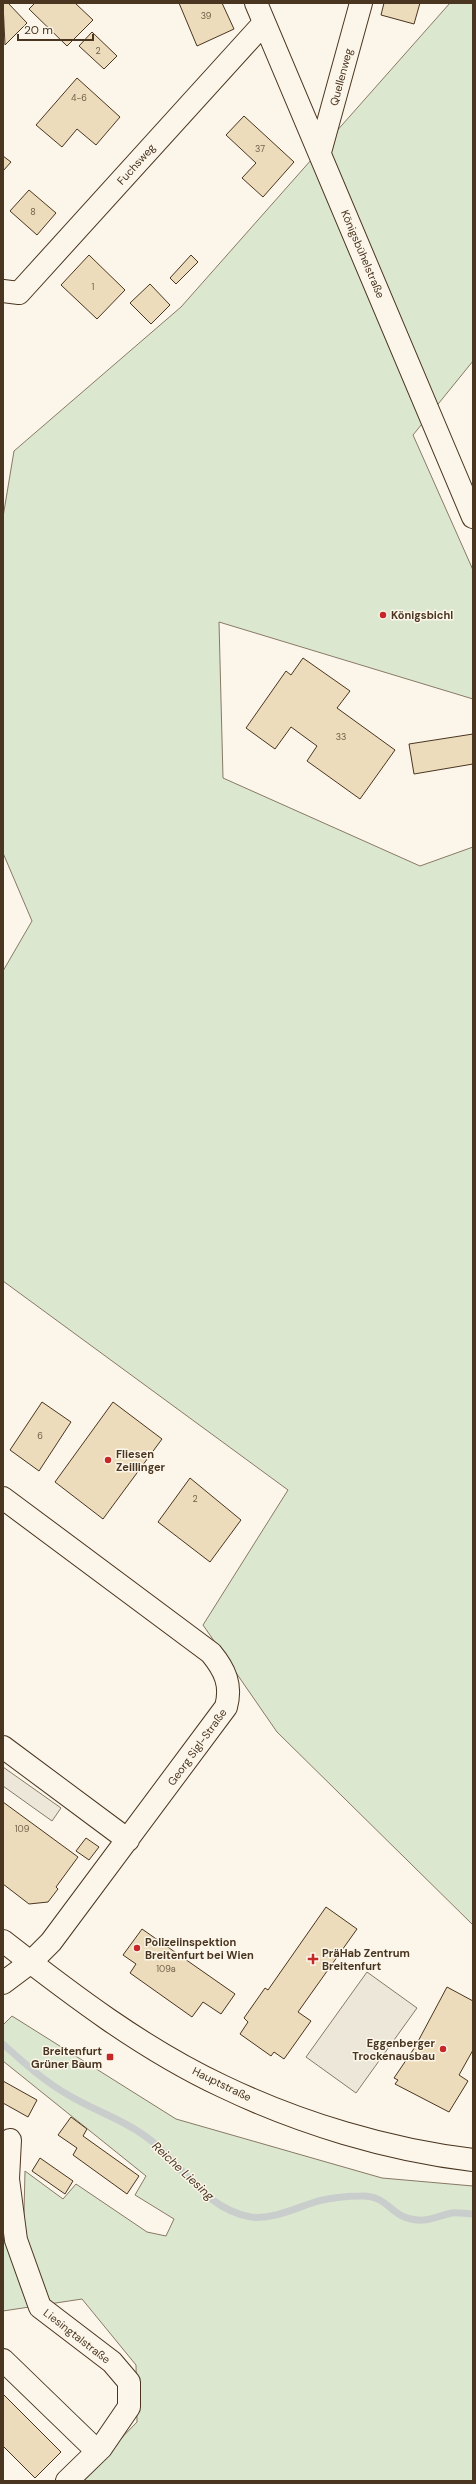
<svg xmlns="http://www.w3.org/2000/svg" width="476" height="2484" font-family="'DM Sans',sans-serif">
  <style>
    .green { fill: #dce7d0; stroke: #887966 }
    .parking { fill: #ede7d9; stroke: #887966 }
    .lines { fill: none; stroke-linecap: round; stroke-linejoin: round }
    .stream { stroke: #c9cecd; stroke-width: 7 }
    .building { fill: #ecdcbc; stroke: #4a3520 }
    .minor-casing { stroke: #4a3520; stroke-width: 24 }
    .major-casing { stroke: #4a3520; stroke-width: 24 }
    .minor { stroke: #fbf6e9; stroke-width: 22 }
    .major { stroke: #fbf6e9; stroke-width: 22 }
    .poi-dot { fill: #c62828; stroke: #fbf6e9; stroke-width: 1.5 }
    .labels { text-anchor: middle; dominant-baseline: central; stroke-width: 3; stroke-linejoin: round; paint-order: stroke }
    .number-label { font-size: 9px; fill: #725f47 }
    .street-label { font-size: 11px; fill: #4a3520; stroke: #fbf6e9 }
    .poi-label { font-size: 11px; font-weight: bold; fill: #4a3520; stroke: #fbf6e9; text-anchor: start }
    .water-label { font-size: 12px; font-style: italic; fill: #4a3520; stroke: #fbf6e9 }
  </style>
  <rect width="100%" height="100%" fill="#fbf6e9"/>
  <path class="green" d="M450 3H473V361L413 435 473 570V699L219 622 223 778 420 866 473 847V1925L277 1732 203 1625 288 1490 3 1281V971L32 921 3 853V517L14 451 181 307Z
    M12 2016 176 2119 382 2178 473 2186V2481H80L137 2422 136 2365 82 2299 3 2311V2242L23 2255 25 2171 63 2199 76 2184 147 2232 166 2236 174 2219 135 2195 146 2176 3 2061V2025Z"/>
  <path class="parking" d="M3 1767 61 1808 52 1821 3 1786Z
    M367 1972 417 2008 356 2093 306 2057Z"/>
  <g class="lines">
    <path class="stream" d="M3 2044C24 2063 45 2082 70 2096 97 2112 130 2122 154 2143 185 2170 208 2210 251 2217 273 2220 298 2207 318 2201 331 2198 347 2196 361 2196 387 2195 390 2215 411 2219 427 2223 437 2216 452 2213 458 2212 466 2214 473 2214"/>
  </g>
  <path class="building" d="M3 3H8L27 23 5 45Z
    M35 3H75L93 20 67 46 29 9Z
    M179 3H222L234 29 197 46Z
    M384 3H420L414 24 381 15Z
    M92 32 117 56 104 69 79 46Z
    M77 78 120 117 96 145 77 129 62 147 36 125Z
    M244 116 294 162 263 197 242 178 256 163 226 135Z
    M3 156 11 162 3 171Z
    M29 190 56 213 37 235 10 211Z
    M89 255 125 290 97 319 61 285Z
    M191 255 198 262 176 284 170 278Z
    M150 284 170 305 151 324 130 303Z
    M303 658 350 691 337 708 395 750 360 799 307 761 317 746 291 727 275 749 246 728 286 671 291 675Z
    M473 734V764L414 774 409 744Z
    M42 1402 71 1422 39 1471 10 1450Z
    M113 1402 162 1439 103 1519 55 1482Z
    M190 1478 241 1520 210 1562 158 1522Z
    M3 1802 78 1857 56 1887 58 1889 48 1902 29 1904 3 1884Z
    M86 1838 99 1847 89 1860 76 1851Z
    M326 1907 357 1929 298 2012 311 2021 284 2059 274 2052 271 2056 240 2034 248 2022 244 2018 265 1988 268 1990Z
    M142 1929 235 1994 221 2014 203 2002 192 2017 130 1973 136 1964 123 1955Z
    M447 1987 473 2001V2050L459 2075 468 2081 449 2112 395 2084 398 2080 394 2078 415 2047Z
    M3 2081 37 2100 28 2117 3 2103Z
    M71 2117 87 2129 83 2136 139 2176 127 2194 73 2155 77 2148 58 2135Z
    M40 2158 73 2181 65 2194 32 2171Z
    M3 2394 61 2452 35 2478 3 2446Z"/>
  <g class="lines">
    <g class="minor-casing">
      <path id="minor" d="M256 3 473 517
        M320 152 361 3
        M3 291 19 293 264 23
        M3 1498 211 1653C225 1670 232 1685 226 1707L51 1942 31 1962 3 1983
        M3 1747 128 1840
        M10 2140 8 2179 16 2240 40 2307 112 2362 129 2382V2407L101 2448 67 2481
        M3 2360 97 2451"/>
    </g>
    <g class="major-casing">
      <path id="major" d="M3 1941C71 1994 143 2049 222 2086 299 2123 388 2150 473 2160"/>
    </g>
    <use href="#minor" class="minor"/>
    <use href="#major" class="major"/>
  </g>
  <g class="poi-dot">
    <circle cx="383" cy="615" r="4"/>
    <circle cx="108" cy="1460" r="4"/>
    <circle cx="137" cy="1948" r="4"/>
    <path d="M311 1953h4v4h4v4h-4v4h-4v-4h-4v-4h4z"/>
    <circle cx="443" cy="2049" r="4"/>
    <rect x="106" y="2053" width="8" height="8" rx="2"/>
  </g>
  <g class="labels">
    <g class="number-label">
      <text x="206" y="16">39</text>
      <text x="98" y="51">2</text>
      <text x="79" y="98">4-6</text>
      <text x="260" y="149">37</text>
      <text x="33" y="212">8</text>
      <text x="93" y="287">1</text>
      <text x="341" y="737">33</text>
      <text x="40" y="1436">6</text>
      <text x="195" y="1499">2</text>
      <text x="22" y="1829">109</text>
      <text x="166" y="1969">109a</text>
    </g>
    <g class="street-label">
      <text transform="translate(341 77) rotate(-75)">Quellenweg</text>
      <text transform="translate(136 164) rotate(-48)">Fuchsweg</text>
      <text transform="translate(363 254) rotate(67)">Königsbühelstraße</text>
      <text transform="translate(197 1747) rotate(-54)">Georg Sigl-Straße</text>
      <text transform="translate(222 2084) rotate(26)">Hauptstraße</text>
      <text transform="translate(77 2336) rotate(38)">Liesingtalstraße</text>
    </g>
    <g class="poi-label">
      <text x="391" y="615">Königsbichl</text>
      <text x="116" y="1454">Fliesen<tspan x="116" dy="13">Zeillinger</tspan></text>
      <text x="145" y="1942">Polizeiinspektion<tspan x="145" dy="13">Breitenfurt bei Wien</tspan></text>
      <text x="322" y="1953">PräHab Zentrum<tspan x="322" dy="13">Breitenfurt</tspan></text>
      <text x="435" y="2043" text-anchor="end">Eggenberger<tspan x="435" dy="13">Trockenausbau</tspan></text>
      <text x="102" y="2051" text-anchor="end">Breitenfurt<tspan x="102" dy="13">Grüner Baum</tspan></text>
    </g>
    <g class="water-label">
      <text transform="translate(183 2171) rotate(43)">Reiche Liesing</text>
    </g>
  </g>
  <rect width="476" height="2484" fill="none" stroke="#4a3520" stroke-width="8"/>
  <path d="M18 34v6h75v-6" fill="none" stroke="#4a3520" stroke-width="2"/>
  <text x="24" y="34" font-size="12" fill="#4a3520" stroke="#fbf6e9" stroke-width="3" paint-order="stroke">20 m</text>
</svg>
